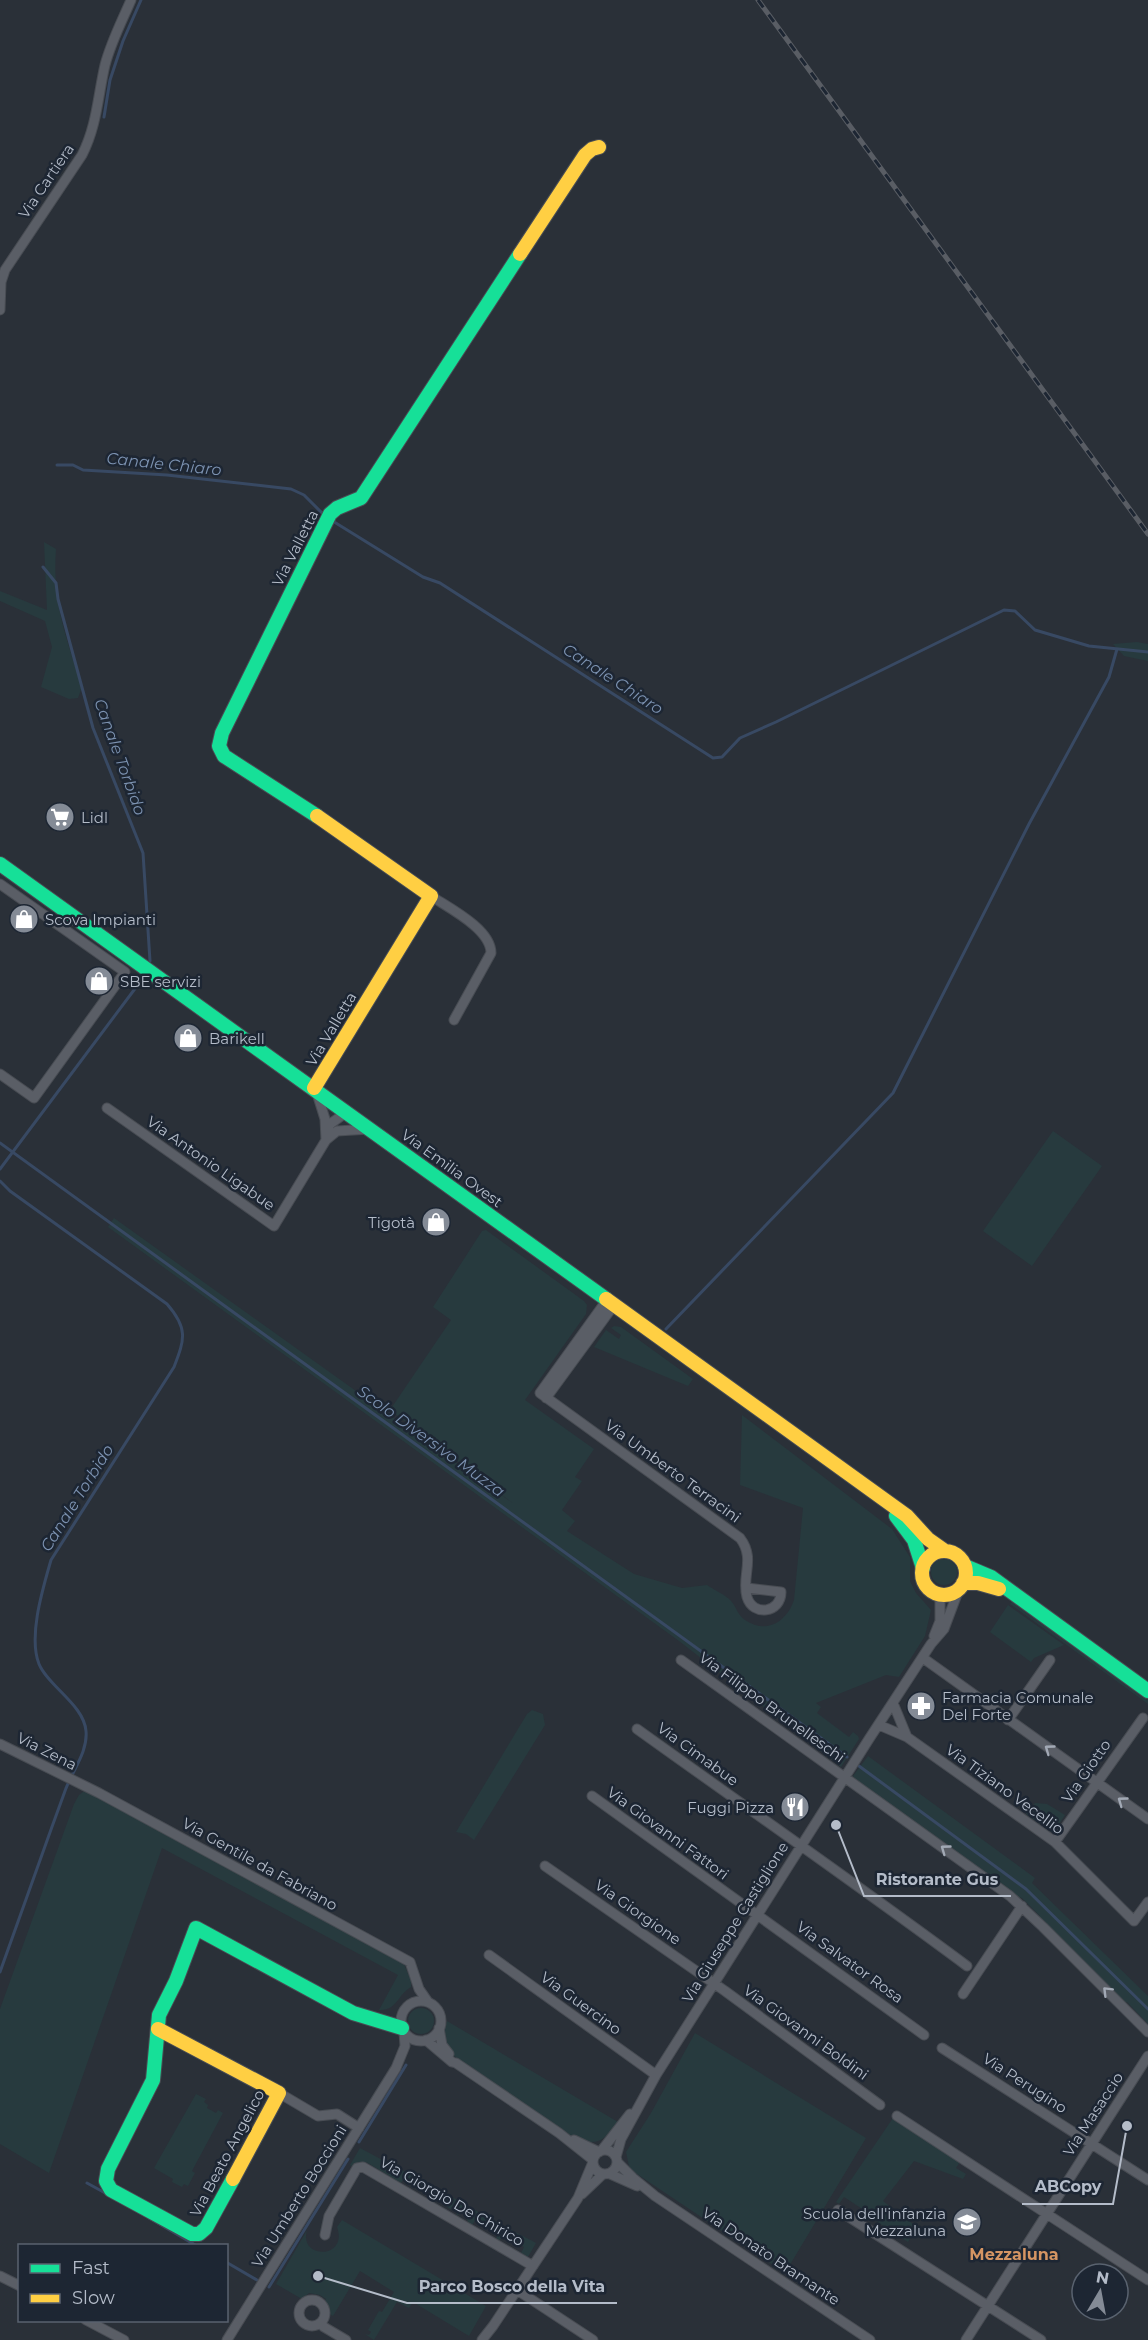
<svg xmlns="http://www.w3.org/2000/svg" width="1148" height="2340" font-family="Montserrat,sans-serif">
  <style>
    .green { fill: #273a3e }
    .lines { fill: none; stroke-linecap: round; stroke-linejoin: round }
    .stream { stroke: #384963; stroke-width: 3 }
    .street-casing { stroke: #484c53; stroke-width: 11 }
    .fast-casing { stroke: #484c53; stroke-width: 16 }
    .slow-casing { stroke: #484c53; stroke-width: 16 }
    .street { stroke: #5a5e66; stroke-width: 9 }
    .fast { stroke: #16e098; stroke-width: 14 }
    .slow { stroke: #ffcf43; stroke-width: 14 }
    .rail-casing { stroke: #595d64; stroke-width: 5 }
    .rail { stroke: #1d2633; stroke-width: 3; stroke-dasharray: 9; stroke-linecap: butt }
    .oneway { stroke: #a2a9b5 }
    .labels { text-anchor: middle; dominant-baseline: central; stroke-width: 5; stroke-linejoin: round; paint-order: stroke }
    .street-label { font-size: 15px; fill: #b4bcc9; stroke: #1d2633 }
    .poi-label { font-size: 15px; fill: #b4bcc9; stroke: #1d2633; text-anchor: start }
    .water-label { font-size: 16px; font-style: italic; fill: #7c92b1; stroke: #1d2633 }
    .neighbourhood-label { font-size: 16px; font-weight: bold; fill: #d59563; stroke: #1d2633 }
    .leader { fill: none; stroke: #b4bcc9; stroke-width: 2 }
    .callout-dot { fill: #b4bcc9; stroke: #1d2633; stroke-width: 2 }
    .callout-label { font-size: 16px; text-anchor: middle; font-weight: bold; fill: #b4bcc9; stroke: #1d2633; stroke-width: 5; stroke-linejoin: round; paint-order: stroke }
  </style>
  <rect width="100%" height="100%" fill="#2a3038"/>
  <path class="green" d="M44 542 56 549C52 603 66 636 82 687L78 698 69 699 41 687 52 647 45 621 0 601V591L47 610Z
    M1137 642 1148 644V661L1124 656 1113 644Z
    M1053 1131 1102 1166 1032 1266 983 1231Z
    M114 1218 514 1504 390 1410 451 1320 433 1307 482 1231 486 1230 584 1301 587 1305 586 1314 525 1400 594 1449 575 1477 582 1481 562 1510 575 1521 567 1531 634 1574 682 1588 707 1585C714 1590 726 1595 731 1601 737 1608 737 1614 745 1620 767 1635 787 1621 794 1600L803 1508 740 1485 742 1415 892 1529 910 1557V1581L916 1593 931 1610 925 1636 899 1677 886 1675 816 1703 821 1707 817 1713 849 1737 853 1732 858 1736 859 1739 841 1767 679 1641 108 1227Z
    M614 1326 621 1327 693 1379 688 1386 594 1347 606 1330 619 1339 621 1335 611 1328Z
    M931 1572a13 13 0 1 1 26 0a13 13 0 1 1-26 0Z
    M1013 1600 1148 1697V1704L1010 1604Z
    M1008 1605 1064 1645 1034 1658 1031 1662 990 1632Z
    M532 1710 543 1714 545 1725 474 1840 466 1834 456 1832 527 1714Z
    M868 1756 1035 1878 1032 1883 1148 1996V2024L1127 2002 1124 2004 1038 1918 1040 1916 1023 1899 1020 1897 1018 1900 855 1781 853 1776Z
    M83 1792H90L403 1962 411 1980V1987C398 1994 397 2011 379 2010L398 1975 162 1848 49 2173 0 2144V2009L74 1804 79 1795Z
    M1035 1803 1047 1804 1065 1815 1053 1833 1026 1814Z
    M408 2021a13 13 0 1 1 26 0a13 13 0 1 1-26 0Z
    M447 2021 618 2122C605 2139 599 2147 576 2139L454 2056C443 2045 442 2036 447 2021Z
    M695 2033 866 2138 785 2273 634 2172 629 2166 626 2152 651 2113Z
    M196 2094 206 2099 204 2102 208 2105 207 2108 216 2113 218 2110 223 2113 192 2171 195 2173 188 2186 184 2184 182 2187 172 2182 173 2179 154 2168Z
    M893 2118 960 2162 956 2168 966 2174 963 2179 914 2161 883 2201 917 2227 908 2242 865 2214 867 2212 844 2197 839 2204 836 2202Z
    M360 2148 465 2204 459 2214 456 2216 457 2213 441 2203 443 2199 405 2177 401 2183 366 2162H359L353 2167 350 2165Z
    M473 2209 536 2243 528 2257 521 2253 524 2247 503 2235 499 2241 496 2238 499 2233 476 2219 472 2225 468 2222 467 2219Z
    M342 2220 486 2306 469 2336 413 2302 409 2308 397 2302 374 2340 365 2334 369 2335 371 2332 368 2330 379 2311 382 2312 394 2292 360 2271 333 2316 328 2313 324 2302 326 2299 320 2295 309 2293 302 2299 276 2284 307 2230C298 2260 349 2259 337 2227Z"/>
  <g class="lines">
    <path class="stream" d="M104 117 110 80 123 41 141 0
      M57 465H73L83 470 167 475 291 489 304 495 325 516
      M331 520 423 577 440 583 713 758 722 757 740 738 776 722 1004 610 1015 611 1035 630 1089 646 1148 652
      M43 567 56 583 58 599 93 728 143 853 150 961
      M0 1143 847 1757
      M0 1169 140 982
      M0 1181 10 1191 167 1304C188 1328 185 1339 174 1367L51 1560C43 1588 28 1636 39 1664 48 1686 84 1705 86 1731 88 1752 72 1771 65 1791 43 1851 22 1911 0 1972
      M666 1329 893 1093 1029 824 1109 677 1117 649
      M859 1766 1026 1889 1148 2009
      M359 2142 406 2065
      M87 2183 107 2194
      M149 2218 197 2246
      M226 2262 257 2280
      M269 2287 348 2159"/>
    <g class="street-casing">
      <path id="street" d="M0 310 1 282 5 270 82 155C97 126 98 95 105 65 111 42 122 21 131 0
        M0 884 125 972 34 1098 0 1074
        M431 896C449 908 491 929 491 953L454 1020
        M316 1090 325 1119 326 1140
        M107 1108 274 1226 326 1140 337 1131 370 1129
        M327 1131 330 1124 347 1112
        M607 1300 540 1393 740 1538C756 1559 741 1576 747 1597 753 1617 781 1613 781 1592L747 1588
        M546 1398 614 1305
        M934 1636 940 1621V1594
        M923 1658 1148 1819
        M681 1660 1010 1896 1043 1927 1148 2032
        M893 1703 907 1737
        M1008 1720 1050 1660
        M879 1725 907 1737 1055 1842 1134 1921 1148 1902
        M637 1729C747 1808 858 1885 967 1966
        M0 1744 99 1793 410 1962 419 1989 428 2002
        M592 1796 924 2035
        M1055 1842 1143 1718
        M545 1866 725 1991 880 2105
        M489 1955 656 2075
        M963 1994 1022 1906
        M401 2021a20 20 0 1 1 40 0a20 20 0 1 1-40 0Z
        M439 2028 442 2045 449 2054
        M426 2040 452 2062 456 2063 559 2133 593 2160
        M942 2048 1148 2180
        M279 2093 318 2116 337 2114 359 2128
        M897 2116 1148 2280
        M574 2140 599 2152
        M593 2162a12 12 0 1 1 24 0a12 12 0 1 1-24 0Z
        M602 2150 630 2114
        M616 2157 621 2139 656 2075 869 1739 931 1644 944 1629 959 1589
        M617 2162 633 2178 655 2196 870 2340
        M610 2174 637 2186
        M582 2194 603 2174
        M838 2210 1041 2340
        M325 2235 329 2216 357 2168 363 2167 533 2266
        M0 2276 20 2286
        M517 2290 593 2340
        M299 2313a13 13 0 1 1 26 0a13 13 0 1 1-26 0Z
        M86 2320 124 2340
        M320 2323 324 2327 346 2340
        M227 2340 396 2068 405 2046 404 2032
        M482 2340 493 2326 578 2198 593 2162
        M966 2340 1148 2056"/>
    </g>
    <g class="fast-casing">
      <path id="fast" d="M317 816 224 756 219 746 222 733 330 514 337 508 361 498 520 254
        M0 864 606 1299
        M896 1516 914 1540 923 1568
        M965 1566 991 1577 1148 1691
        M233 2179 206 2228 199 2234H192L111 2190 106 2181 108 2169 153 2080 159 2015 176 1981 196 1928 353 2013 402 2028"/>
    </g>
    <g class="slow-casing">
      <path id="slow" d="M520 254 585 155 592 149 599 147
        M314 1088 431 896 317 816
        M606 1299 907 1516 928 1539 945 1551
        M922 1573a22 22 0 1 1 44 0a22 22 0 1 1-44 0Z
        M963 1583H978L999 1589
        M158 2029 279 2093 233 2179"/>
    </g>
    <use href="#street" class="street"/>
    <use href="#fast" class="fast"/>
    <use href="#slow" class="slow"/>
    <g class="rail-casing">
      <path id="rail" d="M758 0 1148 534"/>
    </g>
    <use href="#rail" class="rail"/>
  </g>
  <defs><path id="oneway-chevron" d="M-2-3.5L2.5 0L-2 3.5" fill="none" stroke-width="1.6" stroke-linecap="round" stroke-linejoin="round" transform="scale(1.5)"/></defs>
  <g class="oneway">
    <use href="#oneway-chevron" transform="translate(1049 1749) rotate(-144)"/>
    <use href="#oneway-chevron" transform="translate(1122 1801) rotate(-144)"/>
    <use href="#oneway-chevron" transform="translate(945 1849) rotate(-144)"/>
    <use href="#oneway-chevron" transform="translate(1107 1991) rotate(-135)"/>
  </g>
  <defs>
    <g id="supermarket-disc" transform="scale(1.5)"><circle r="9.5" fill="#848b96" stroke="#1d2633"/><path d="M-6-5.5h2.5l.6 2H6L4.5 2H-2.5L-4.4-4H-6ZM-1.5 3.2a1.3 1.3 0 1 0 .1 0ZM3 3.2a1.3 1.3 0 1 0 .1 0Z" fill="#fff"/></g>
    <g id="shop-disc" transform="scale(1.5)"><circle r="9.5" fill="#848b96" stroke="#1d2633"/><path d="M-5-2.5h2.3a2.7 3.5 0 0 1 5.4 0H5L5.5 6h-11ZM-1.5-2.5h3a1.5 2.3 0 0 0-3 0Z" fill="#fff"/></g>
    <g id="pharmacy-disc" transform="scale(1.5)"><circle r="9.5" fill="#848b96" stroke="#1d2633"/><path d="M-2-6h4v4h4v4h-4v4h-4v-4h-4v-4h4Z" fill="#fff"/></g>
    <g id="restaurant-disc" transform="scale(1.5)"><circle r="9.5" fill="#848b96" stroke="#1d2633"/><path d="M-5-6h1v4h1v-4h1v4h1v-4h1v5L-1.5 .5V6h-2V.5L-5-1ZM5-6V6H3V1.5H1.5Q1.5-4 5-6Z" fill="#fff"/></g>
    <g id="school-disc" transform="scale(1.5)"><circle r="9.5" fill="#848b96" stroke="#1d2633"/><path d="M0-5L7-2L0 1L-7-2ZM-4 1L0 2.5L4 1V4Q0 6-4 4Z" fill="#fff"/></g>
  </defs>
  <g fill-rule="evenodd">
    <use href="#supermarket-disc" x="60" y="817"/>
    <use href="#shop-disc" x="24" y="919"/>
    <use href="#shop-disc" x="99" y="981"/>
    <use href="#shop-disc" x="188" y="1038"/>
    <use href="#shop-disc" x="436" y="1222"/>
    <use href="#pharmacy-disc" x="921" y="1706"/>
    <use href="#restaurant-disc" x="795" y="1807"/>
    <use href="#school-disc" x="967" y="2222"/>
  </g>
  <g class="labels">
    <g class="street-label">
      <text transform="translate(46 181) rotate(-56)">Via Cartiera</text>
      <text transform="translate(295 548) rotate(-63)">Via Valletta</text>
      <text transform="translate(331 1029) rotate(-59)">Via Valletta</text>
      <text transform="translate(211 1163) rotate(35)">Via Antonio Ligabue</text>
      <text transform="translate(452 1168) rotate(36)">Via Emilia Ovest</text>
      <text transform="translate(673 1471) rotate(36)">Via Umberto Terracini</text>
      <text transform="translate(772 1707) rotate(36)">Via Filippo Brunelleschi</text>
      <text transform="translate(47 1751) rotate(27)">Via Zena</text>
      <text transform="translate(698 1754) rotate(36)">Via Cimabue</text>
      <text transform="translate(1086 1771) rotate(-55)">Via Giotto</text>
      <text transform="translate(1005 1789) rotate(36)">Via Tiziano Vecellio</text>
      <text transform="translate(668 1833) rotate(36)">Via Giovanni Fattori</text>
      <text transform="translate(260 1864) rotate(29)">Via Gentile da Fabriano</text>
      <text transform="translate(638 1912) rotate(35)">Via Giorgione</text>
      <text transform="translate(735 1922) rotate(-58)">Via Giuseppe Castiglione</text>
      <text transform="translate(850 1962) rotate(36)">Via Salvator Rosa</text>
      <text transform="translate(581 2003) rotate(36)">Via Guercino</text>
      <text transform="translate(806 2032) rotate(36)">Via Giovanni Boldini</text>
      <text transform="translate(1025 2083) rotate(33)">Via Perugino</text>
      <text transform="translate(1093 2114) rotate(-57)">Via Masaccio</text>
      <text transform="translate(227 2153) rotate(-62)">Via Beato Angelico</text>
      <text transform="translate(299 2196) rotate(-58)">Via Umberto Boccioni</text>
      <text transform="translate(452 2201) rotate(30)">Via Giorgio De Chirico</text>
      <text transform="translate(771 2256) rotate(34)">Via Donato Bramante</text>
    </g>
    <g class="poi-label">
      <text x="81" y="817">Lidl</text>
      <text x="45" y="919">Scova Impianti</text>
      <text x="120" y="981">SBE servizi</text>
      <text x="209" y="1038">Barikell</text>
      <text x="415" y="1222" text-anchor="end">Tigotà</text>
      <text x="942" y="1697">Farmacia Comunale<tspan x="942" dy="17">Del Forte</tspan></text>
      <text x="774" y="1807" text-anchor="end">Fuggi Pizza</text>
      <text x="946" y="2213" text-anchor="end">Scuola dell'infanzia<tspan x="946" dy="17">Mezzaluna</tspan></text>
    </g>
    <g class="water-label">
      <text transform="translate(164 464) rotate(6)">Canale Chiaro</text>
      <text transform="translate(613 679) rotate(33)">Canale Chiaro</text>
      <text transform="translate(120 757) rotate(70)">Canale Torbido</text>
      <text transform="translate(431 1441) rotate(36)">Scolo Diversivo Muzza</text>
      <text transform="translate(77 1498) rotate(-58)">Canale Torbido</text>
    </g>
    <g class="neighbourhood-label">
      <text x="1014" y="2254">Mezzaluna</text>
    </g>
  </g>
  <path class="leader" d="M836 1825L864 1896H1011M1127 2126L1113 2204H1022M318 2276L407 2303H617"/>
  <g class="callout-dot">
    <circle cx="836" cy="1825" r="6"/>
    <circle cx="1127" cy="2126" r="6"/>
    <circle cx="318" cy="2276" r="6"/>
  </g>
  <g class="callout-label">
    <text x="937" y="1885">Ristorante Gus</text>
    <text x="1068" y="2192">ABCopy</text>
    <text x="512" y="2292">Parco Bosco della Vita</text>
  </g>
  <rect x="18" y="2244" width="210" height="78" fill="#1d2633" stroke="#59626f" stroke-width="1.5"/>
  <rect x="30" y="2264" width="30" height="9" fill="#16e098" stroke="#59626f" stroke-width="1.5"/>
  <text x="72" y="2274" font-size="18" fill="#b4bcc9">Fast</text>
  <rect x="30" y="2294" width="30" height="9" fill="#ffcf43" stroke="#59626f" stroke-width="1.5"/>
  <text x="72" y="2304" font-size="18" fill="#b4bcc9">Slow</text>
  <g transform="translate(1100 2292) rotate(10)"><circle r="28" fill="#1d2633" stroke="#59626f" stroke-width="1.5"/>
  <path d="M0-4.5L10 22L0 15L-10 22Z" fill="#848b96"/>
  <text y="-9" font-size="16" font-weight="bold" text-anchor="middle" fill="#b4bcc9">N</text>
  </g>
</svg>
